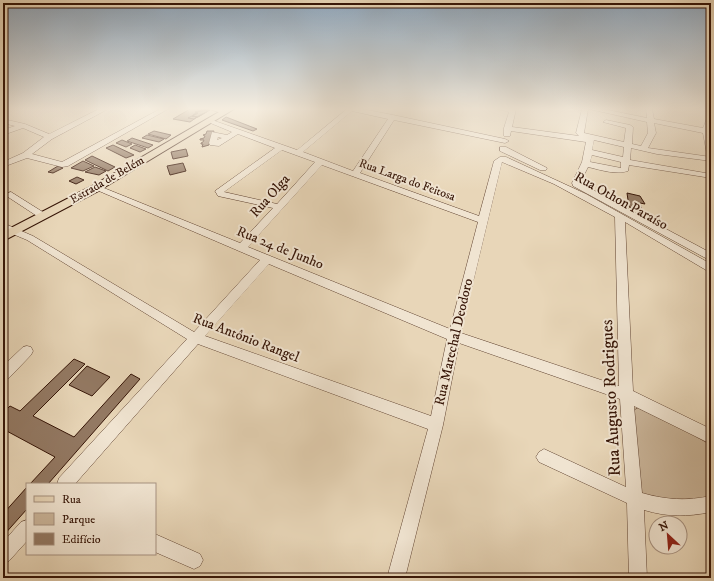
<svg xmlns="http://www.w3.org/2000/svg" width="714" height="581" font-family="'IM FELL DW Pica',serif">
  <style>
    .green { fill: #cab59a; stroke: #806550 }
    .building { fill: #937963; stroke: #361507 }
    .lines { fill: none; stroke-linecap: round; stroke-linejoin: round }
    .minor-casing { stroke: #624533; stroke-width: 1 }
    .major-casing { stroke: #361507; stroke-width: 2 }
    .minor { fill: #f0e4d1; fill-rule: evenodd }
    .major { fill: #e8d6b8; fill-rule: evenodd }
    .labels { text-anchor: middle; dominant-baseline: central; stroke-width: 4; stroke-linejoin: round; paint-order: stroke }
    .far-street-label { font-size: 12px; fill: #361507; stroke: #f0e4d1 }
    .street-label { font-size: 14px; fill: #361507; stroke: #f0e4d1 }
    .near-street-label { font-size: 17px; fill: #361507; stroke: #f0e4d1 }
  </style>
  <rect width="100%" height="100%" fill="#e8d6b8"/>
  <filter id="stains"><feTurbulence type="fractalNoise" baseFrequency=".005" numOctaves="4"/><feColorMatrix values="0 0 0 0 .2 0 0 0 0 .09 0 0 0 0 .02 0 0 0 .5 -.17"/></filter>
  <radialGradient id="worn" r=".72"><stop offset=".6" stop-color="#630" stop-opacity="0"/><stop offset="1" stop-color="#630" stop-opacity=".3"/></radialGradient>
  <path class="green" d="M639 407 671 422 711 445V499L692 503 640 494 634 410Z"/>
  <path class="building" d="M190 109H209L210 110 195 112 196 113 192 116 197 117 190 122 173 119Z
    M204 109 208 111 194 119 188 118 198 113 196 112Z
    M202 110H210L198 117 192 116 198 113 195 112Z
    M202 110 208 111 197 117 192 116 196 113 195 112Z
    M226 117 257 129 253 131 222 120Z
    M154 131 171 135 166 139 148 134Z
    M207 131H214L212 138H211L209 145 202 147 203 144H201V143L203 142 204 140H200V139L204 138 205 136 203 135 206 134Z
    M147 135 164 139 159 142 142 138Z
    M132 138 153 145 148 148 127 141Z
    M122 140 132 144 126 147 116 143Z
    M113 145 134 155 126 158 106 148Z
    M135 145 146 149 140 152 130 148Z
    M186 149 188 156 173 159 171 152Z
    M92 156 115 167 108 171 85 160Z
    M83 161 94 166 83 171 71 168Z
    M183 163 186 171 170 175 167 166Z
    M58 166 63 168 53 173 48 172Z
    M95 167 106 171 99 175 85 172Z
    M77 177 84 180 76 184 69 181Z
    M627 193 640 196 645 204 640 203 642 210 629 207Z
    M74 359 85 364 33 416 74 437 131 374 140 379 48 484H30L55 457 3 429V413L10 406 20 411Z
    M87 366 110 377 92 396 69 385Z
    M27 487V509L3 536V514Z"/>
  <g class="lines">
    <g class="minor-casing">
      <path id="minor" d="M99 109H108L52 139 32 154 62 162 160 109H168L68 166 62 167 27 158 3 167V162L23 153 44 137 23 128 3 135V130L15 126 3 123V119L25 124 49 134Z
        M209 109H222L228 112 225 114Z
        M347 109H362L393 115 505 139 509 141 505 143 394 120 360 173 479 216 494 161 500 157H506L586 194 711 264V273L625 222 633 391 711 429V444L634 406 642 493C666 500 687 501 711 496V512C687 517 667 517 644 510L647 578H629L627 503 539 462 536 457 539 452 544 449 626 487 620 399 459 343 443 425 405 578H387L428 429 198 344 75 484H57L59 478 187 339 27 240 3 230V223L33 236 194 332 260 260 92 188 96 185 99 186 240 243 273 208 218 196 215 191 275 148 238 134 219 146 210 145 209 143 212 132 227 135 232 132 208 122V120H212L297 150ZM352 111 388 119 353 171 303 152ZM218 137 222 138 217 140ZM282 150 315 162 277 204 224 192ZM502 162 554 184 615 217 619 386 461 333ZM322 165 478 222 450 329 248 247ZM269 264 447 339 431 416 205 336Z
        M497 109H516L512 127 579 136 576 133 582 109H588L584 133 624 142 626 128 603 122 606 120 630 125 633 127 632 144 641 146 648 133 647 122 589 109H603L647 118 646 109H652L654 119 703 128 709 113 711 112V156L707 154 703 133 654 123 656 133 648 148 711 157V161L657 154 631 148 630 160 711 174V178L629 165 628 171C615 175 601 170 588 167L580 183 711 253V261L573 186 572 183 582 162 586 142 511 131 510 136H504V128L509 112ZM594 140 624 147 623 157 592 150ZM592 155 621 162V168L590 162Z
        M500 147H506L547 168 546 170H540L500 151Z
        M11 192 46 214 48 216 46 218H40L8 197 7 195 8 193Z
        M27 346 31 347 33 351 31 355 8 379 3 381V366L23 347Z
        M27 520V541L9 561 3 564V542L21 522Z
        M155 534 200 554 203 560 200 566 194 569 155 552Z"/>
    </g>
    <g class="major-casing">
      <path id="major" d="M224 109H234L100 190 3 241V232L92 186Z"/>
    </g>
    <use href="#minor" class="minor"/>
    <use href="#major" class="major"/>
  </g>
  <linearGradient id="sky" x2="0" y2="1"><stop stop-color="#8fa7bd"/><stop offset="0.57" stop-color="#f5eddf"/><stop offset="1" stop-color="#f5eddf" stop-opacity="0"/></linearGradient>
  <rect width="714" height="191" fill="url(#sky)"/>
  <g class="labels">
    <g class="far-street-label">
      <text transform="translate(107 180) rotate(-30)">Estrada de Belém</text>
      <text transform="translate(407 180) rotate(20)">Rua Larga do Feitosa</text>
    </g>
    <g class="street-label">
      <text transform="translate(270 196) rotate(-48)">Rua Olga</text>
      <text transform="translate(621 201) rotate(29)">Rua Othon Paraíso</text>
      <text transform="translate(280 248) rotate(22)">Rua 24 de Junho</text>
      <text transform="translate(246 338) rotate(21)">Rua Antônio Rangel</text>
      <text transform="translate(454 342) rotate(-77)">Rua Marechal Deodoro</text>
    </g>
    <g class="near-street-label">
      <text transform="translate(611 398) rotate(-93)">Rua Augusto Rodrigues</text>
    </g>
  </g>
  <rect width="714" height="581" fill="none" stroke="#e8d6b8" stroke-width="16"/>
  <rect x="4" y="4" width="706" height="573" fill="none" stroke="#361507" stroke-width="2"/>
  <rect x="8" y="8" width="698" height="565" fill="none" stroke="#361507"/>
  <rect x="26" y="483" width="130" height="72" fill="#f0e4d1" stroke="#a69180"/>
  <rect x="34" y="496" width="20" height="6" fill="#e8d6b8" stroke="#a69180"/>
  <text x="62" y="503" font-size="12" fill="#361507">Rua</text>
  <rect x="34" y="513" width="20" height="12" fill="#cab59a" stroke="#a69180"/>
  <text x="62" y="523" font-size="12" fill="#361507">Parque</text>
  <rect x="34" y="533" width="20" height="12" fill="#937963" stroke="#a69180"/>
  <text x="62" y="543" font-size="12" fill="#361507">Edifício</text>
  <g transform="translate(668 535) rotate(334)"><circle r="19" fill="#f0e4d1" stroke="#a69180"/>
  <path d="M0-3L7 15L0 10L-7 15Z" fill="#8f2418"/>
  <text y="-6" font-size="11" font-weight="bold" text-anchor="middle" fill="#361507">N</text>
  </g>
  <rect width="100%" height="100%" filter="url(#stains)"/>
  <rect width="100%" height="100%" fill="url(#worn)"/>
</svg>
